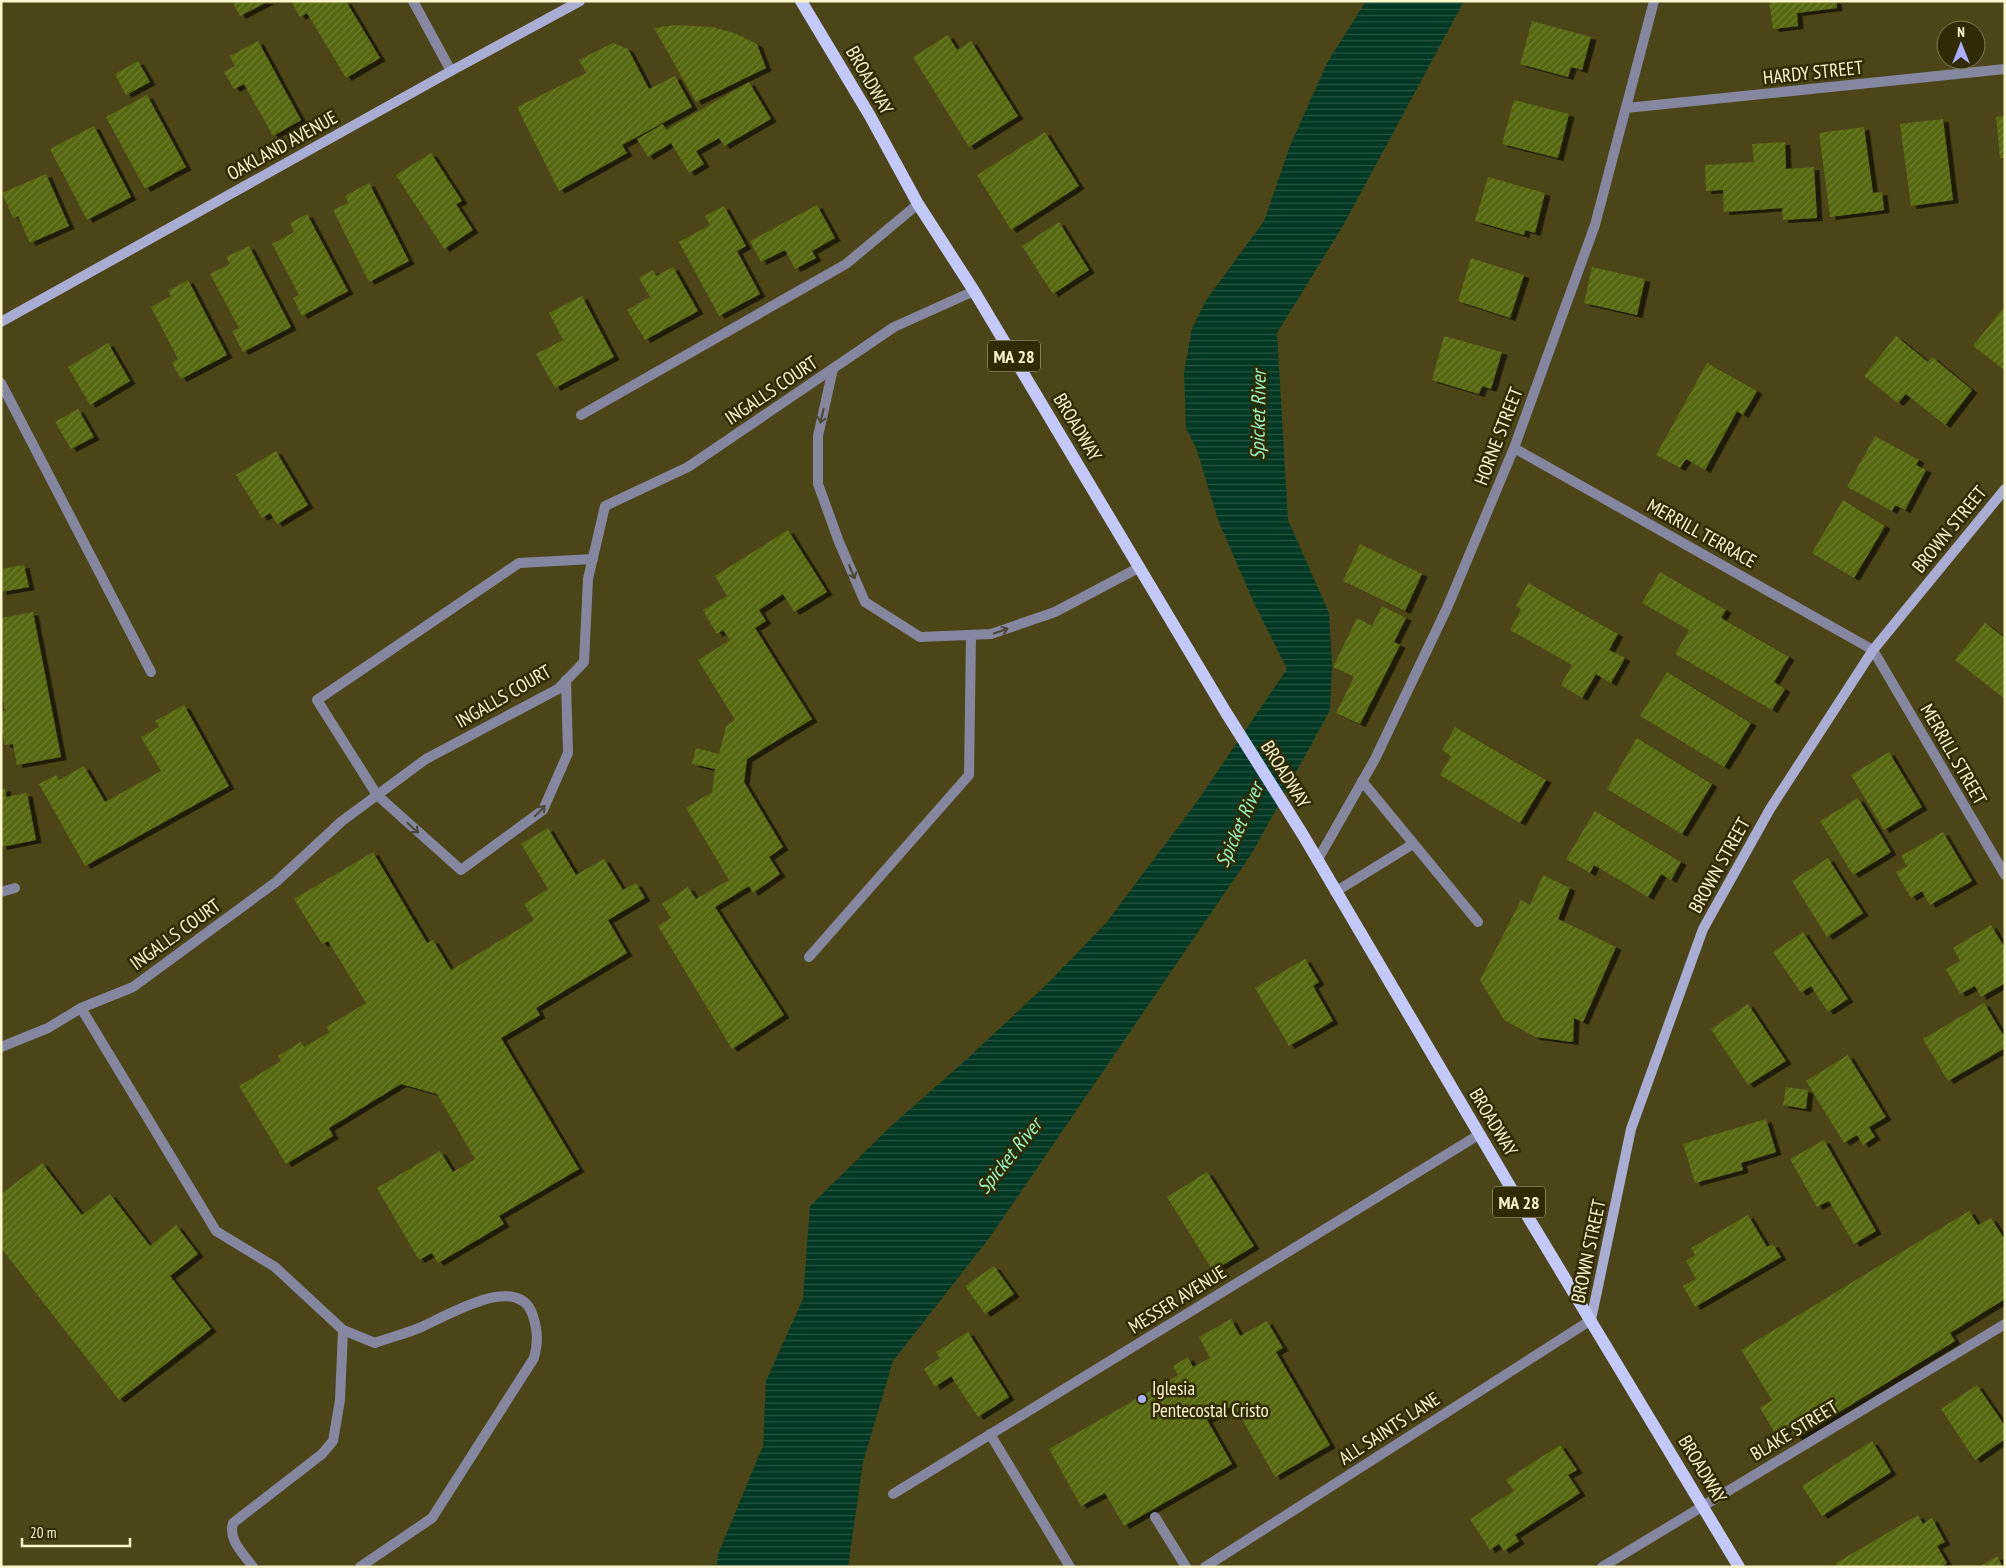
<svg xmlns="http://www.w3.org/2000/svg" width="2006" height="1568" font-family="'PT Sans Narrow',sans-serif">
  <style>
    .water { fill: url(#water-rules) }
    .building { fill: url(#building-hatch); filter: url(#shadow) }
    .lines { fill: none; stroke-linecap: round; stroke-linejoin: round }
    .lane { stroke: #8587a0; stroke-width: 10 }
    .street { stroke: #8587a0; stroke-width: 10 }
    .secondary { stroke: #a9acd3; stroke-width: 10 }
    .primary { stroke: #c4c9fb; stroke-width: 12 }
    .oneway { stroke: #4a4734 }
    .poi-dot { fill: #abaffb; stroke: #302b05; stroke-width: 2 }
    .labels { text-anchor: middle; dominant-baseline: central; stroke-width: 5; stroke-linejoin: round; paint-order: stroke }
    .shield { fill: #302b05; stroke: #bfba92; stroke-width: 1 }
    .shield-label { font-size: 18px; font-weight: bold; fill: #fcf7ce }
    .street-label { font-size: 19px; fill: #fcf7ce; stroke: #302b05 }
    .poi-label { font-size: 19px; fill: #fcf7ce; stroke: #302b05; text-anchor: start }
    .water-label { font-size: 20px; font-style: italic; fill: #97f5c5; stroke: #302b05 }
  </style>
  <defs>
    <pattern id="water-rules" width="6" height="5" patternUnits="userSpaceOnUse" patternTransform="scale(1.25)"><rect width="6" height="5" fill="#013823"/><path d="M0 2.5h6" fill="none" stroke="#275642"/></pattern>
    <pattern id="building-hatch" width="6" height="6" patternUnits="userSpaceOnUse" patternTransform="scale(1.25)"><rect width="6" height="6" fill="#566711"/><path d="M-1 1l2-2M0 6l6-6M5 7l2-2" fill="none" stroke="#6f7e32"/></pattern>
    <filter id="shadow"><feDropShadow dx="5.5" dy="3" stdDeviation="0" flood-color="#0009"/></filter>
  </defs>
  <rect width="100%" height="100%" fill="#4b4517"/>
  <path class="water" d="M1366 1H1464L1344 224 1277 333 1288 520 1329 613 1332 665 1330 710 1252 853 990 1237 893 1361 863 1462 848 1567H717L718 1554 763 1446 766 1381 803 1299 810 1206 890 1127 967 1059 1049 982 1106 923 1194 806 1287 669 1254 603 1218 520 1197 450 1186 428 1184 373 1192 328 1207 299 1264 221 1290 146 1327 63Z"/>
  <path class="building" d="M232 1H269L240 16Z
    M291 1H346L380 58 346 78 307 13 300 17Z
    M1769 1H1836L1837 8 1797 13 1798 26 1773 29Z
    M1532 21 1591 37 1582 70 1571 67 1568 77 1520 64Z
    M675 25 713 27 734 33 757 44 766 68 696 102 654 28Z
    M948 35 957 50 971 41 1018 116 969 147 913 57Z
    M258 41 301 120 273 136 244 84 234 89 224 72 235 66 230 56Z
    M613 43 628 49 649 89 675 76 692 107 622 145 627 153 559 191 517 107 586 73 579 60Z
    M138 61 150 82 126 95 115 74Z
    M749 82 771 119 724 146 719 138 696 151 704 164 689 173 671 143 648 157 637 139 663 124 666 130Z
    M147 95 186 167 145 189 106 117Z
    M1514 100 1569 114 1558 158 1502 144Z
    M2005 116V158H2000L1996 117Z
    M1943 119 1953 200 1911 206 1900 124Z
    M94 126 131 197 87 220 50 149Z
    M1864 127 1873 193 1882 192 1884 210 1830 217 1819 133Z
    M1045 132 1079 186 1011 230 977 175Z
    M1785 142 1786 169 1814 167 1817 218 1783 220 1782 208 1724 212 1723 190 1706 191 1705 165 1754 162 1752 144Z
    M431 153 462 201 456 204 473 230 444 249 396 175Z
    M46 174 69 226 30 243 18 216 13 218 2 193Z
    M1488 177 1545 193 1535 233 1525 230 1524 235 1475 221Z
    M369 183 409 261 369 282 333 210 348 203 345 196Z
    M817 205 835 238 812 251 816 258 795 269 785 250 761 262 750 241Z
    M724 206 746 246 737 251 760 294 719 316 679 242 710 225 705 216Z
    M307 214 348 291 302 316 293 298 299 295 272 244 294 232 290 223Z
    M1059 222 1089 270 1053 294 1022 246Z
    M249 246 291 327 243 352 232 331 239 328 210 274 230 264 226 257Z
    M1471 258 1524 275 1510 318 1458 301Z
    M673 267 698 311 645 340 627 310 650 297 639 278 653 270 656 276Z
    M1592 267 1645 279 1637 315 1584 303Z
    M188 280 227 355 181 379 172 363 178 359 151 307 171 296 168 291Z
    M582 296 614 357 555 388 536 354 563 340 549 313Z
    M2005 306V367L2003 369 1973 346Z
    M1444 336 1502 352 1491 389 1482 386 1479 394 1432 380Z
    M1896 336 1928 362 1932 357 1972 390 1945 425 1906 394 1898 403 1864 376Z
    M108 343 130 381 90 405 68 367Z
    M1707 363 1757 391 1743 415 1737 411 1705 470 1686 459 1680 468 1656 455Z
    M78 409 94 437 71 449 55 422Z
    M1875 436 1919 460 1916 465 1926 470 1905 510 1895 505 1892 511 1847 487Z
    M276 451 308 505 277 524 270 513 262 518 236 475Z
    M1843 500 1885 526 1854 578 1812 553Z
    M788 530 827 592 794 612 783 594 759 610 766 621 755 628 812 719 747 759 744 782 783 847 769 857 780 874 753 893 749 886 715 907 784 1015 732 1049 658 926 671 918 662 904 688 887 696 899 729 880 686 808 712 792 715 769 692 764 696 748 719 754 726 726 735 720 698 660 730 640 723 630 717 634 703 610 727 596 715 576Z
    M1360 544 1422 574 1405 611 1343 581Z
    M24 565 29 587 1 592V569Z
    M1660 572 1726 610 1721 618 1789 657 1774 682 1785 689 1772 710 1675 654 1689 630 1642 603Z
    M1528 583 1618 634 1609 650 1625 658 1611 683 1596 674 1582 698 1561 685 1572 665 1510 630 1521 609 1516 606Z
    M1382 606 1406 618 1394 642 1400 645 1360 724 1336 713 1354 677 1333 667 1357 618 1372 626Z
    M33 612 61 757 17 765 13 744 5 745 1 729V711H5L1 688V618Z
    M1985 623 2005 638V699L1955 660Z
    M1667 672 1751 723 1724 767 1640 716Z
    M184 705 229 786 85 866 39 784 56 775 59 780 84 766 105 802 161 771 141 737 159 727 155 721Z
    M1455 727 1546 780 1520 823 1440 775 1451 756 1442 750Z
    M1637 738 1712 784 1682 834 1607 789Z
    M1889 752 1922 807 1884 830 1851 775Z
    M5 788 6 797 27 793 36 840 1 847V789Z
    M1858 798 1891 852 1853 875 1820 821Z
    M1595 811 1681 862 1671 880 1661 874 1648 897 1594 865 1590 873 1566 859Z
    M548 828 576 875 604 859 623 890 636 883 645 898 608 920 627 953 536 1008 540 1015 501 1038 579 1169 499 1216 504 1224 438 1263 432 1253 419 1260 377 1188 440 1151 453 1172 475 1159 437 1094 401 1084 329 1128 333 1136 286 1164 239 1086 281 1061 278 1056 301 1042 304 1047 330 1032 326 1027 366 1003 328 941 322 944 294 899 373 852 427 943 433 940 451 970 534 920 524 904 548 889 521 844Z
    M1943 832 1972 881 1930 905 1922 891 1911 898 1896 872 1907 866 1901 856Z
    M1828 858 1863 913 1827 937 1792 881Z
    M1543 875 1570 888 1558 919 1616 947 1583 1022 1574 1018 1573 1042 1535 1037 1504 1020 1480 980 1521 900 1530 905Z
    M1991 925 2005 948V983L1981 997 1975 986 1960 994 1946 969 1960 961 1953 948Z
    M1803 932 1848 999 1828 1012 1811 986 1801 993 1773 952Z
    M1305 959 1319 982 1313 986 1333 1021 1289 1046 1255 988Z
    M1984 1003 2005 1038V1048L1948 1081 1923 1039Z
    M1748 1004 1786 1061 1748 1085 1711 1029Z
    M1848 1055 1886 1117 1869 1127 1875 1137 1863 1145 1857 1135 1844 1143 1806 1081Z
    M1786 1087 1808 1090 1806 1109 1783 1105Z
    M1766 1119 1776 1152 1741 1163 1743 1170 1695 1183 1683 1144Z
    M1824 1140 1876 1231 1854 1244 1829 1201 1817 1207 1790 1159Z
    M42 1163 82 1215 110 1194 150 1246 176 1225 198 1254 170 1276 211 1329 119 1400 1 1248V1194Z
    M1207 1172 1254 1246 1213 1271 1167 1197Z
    M1969 1211 1978 1225 1991 1218 2005 1240V1299L1950 1333 1955 1341 1797 1438 1789 1427 1776 1435 1760 1408 1772 1400 1741 1350Z
    M1748 1215 1767 1247 1773 1244 1781 1257 1695 1307 1683 1286 1696 1279 1686 1261 1695 1255 1691 1248Z
    M994 1266 1014 1294 985 1314 965 1286Z
    M1231 1319 1240 1336 1267 1321 1283 1348 1276 1352 1330 1445 1275 1477 1234 1405 1207 1420 1232 1464 1124 1526 1105 1493 1081 1506 1049 1449 1178 1375 1173 1366 1188 1357 1193 1367 1210 1358 1199 1337Z
    M968 1332 1009 1397 978 1417 951 1376 935 1387 924 1369 940 1358 936 1352Z
    M1977 1385 2005 1426V1439L1975 1460 1941 1409Z
    M1872 1441 1891 1472 1822 1516 1802 1486Z
    M1560 1445 1577 1470 1568 1475 1580 1493 1515 1535 1519 1541 1504 1551 1499 1544 1490 1550 1470 1519 1514 1491 1506 1480Z
    M1918 1515 1923 1524 1932 1518 1945 1542 1937 1546 1947 1563 1941 1567H1838L1836 1563Z
    M1997 1556 2003 1567H1979Z"/>
  <g class="lines">
    <path class="lane" d="M833 369 818 436V484L839 542 865 602 920 637 991 634 1055 612 1140 567
      M1 383 151 672
      M566 680 568 753 543 810 461 870 377 795 317 700 519 563 593 559
      M1362 781 1478 922
      M1 892 15 888
      M1335 892 1413 844
      M809 957 969 775 971 635
      M81 1008 216 1231 275 1267 343 1330 375 1343C389 1338 404 1334 419 1328 446 1317 519 1270 533 1316 538 1332 538 1343 534 1358L432 1518 360 1567
      M990 1434 1070 1567
      M1155 1517 1186 1567
      M253 1567C243 1553 228 1540 233 1523L322 1454 333 1441 340 1400 343 1330"/>
    <path class="street" d="M413 1 451 71
      M1626 108 2005 69
      M581 415 846 264 918 204
      M1514 448 1873 650 2005 875
      M1317 861 1375 759 1447 608 1514 448 1595 225 1654 1
      M1 1047 48 1028 81 1008 133 987 276 882 342 821 426 759 558 689 584 662 588 579 605 506 688 467 894 327 974 291
      M893 1494 1480 1134
      M1205 1567 1591 1320
      M1602 1567 2005 1324"/>
    <path class="secondary" d="M1 322 451 71 580 1
      M1591 1320 1631 1129 1703 929 1770 809 1873 650 2005 489"/>
    <path class="primary" d="M801 1 870 116 918 204 974 291 1225 711 1303 835 1531 1222 1739 1567"/>
  </g>
  <defs><path id="oneway-shaft" d="M-6 0H5M1.5-3L5.5 0L1.5 3" fill="none" stroke-width="1.6" stroke-linecap="round" stroke-linejoin="round" transform="scale(1.25)"/></defs>
  <g class="oneway">
    <use href="#oneway-shaft" transform="translate(822 416) rotate(103)"/>
    <use href="#oneway-shaft" transform="translate(852 572) rotate(67)"/>
    <use href="#oneway-shaft" transform="translate(1001 631) rotate(-19)"/>
    <use href="#oneway-shaft" transform="translate(540 811) rotate(-46)"/>
    <use href="#oneway-shaft" transform="translate(413 828) rotate(42)"/>
  </g>
  <circle class="poi-dot" cx="1142" cy="1399" r="5"/>
  <g class="labels">
    <g class="shield">
      <rect x="988" y="340.5" width="52" height="31" rx="4"/>
      <rect x="1493" y="1186.5" width="52" height="31" rx="4"/>
    </g>
    <g class="shield-label">
      <text x="1014" y="356">MA 28</text>
      <text x="1519" y="1202">MA 28</text>
    </g>
    <g class="street-label">
      <text transform="translate(1813 72) rotate(-6)">HARDY STREET</text>
      <text transform="translate(870 80) rotate(60)">BROADWAY</text>
      <text transform="translate(282 145) rotate(-29)">OAKLAND AVENUE</text>
      <text transform="translate(771 390) rotate(-34)">INGALLS COURT</text>
      <text transform="translate(1078 427) rotate(59)">BROADWAY</text>
      <text transform="translate(1498 436) rotate(-69)">HORNE STREET</text>
      <text transform="translate(1949 529) rotate(-51)">BROWN STREET</text>
      <text transform="translate(1702 533) rotate(29)">MERRILL TERRACE</text>
      <text transform="translate(503 696) rotate(-30)">INGALLS COURT</text>
      <text transform="translate(1954 754) rotate(60)">MERRILL STREET</text>
      <text transform="translate(1286 774) rotate(58)">BROADWAY</text>
      <text transform="translate(1719 865) rotate(-61)">BROWN STREET</text>
      <text transform="translate(175 934) rotate(-36)">INGALLS COURT</text>
      <text transform="translate(1494 1122) rotate(59)">BROADWAY</text>
      <text transform="translate(1588 1251) rotate(-78)">BROWN STREET</text>
      <text transform="translate(1177 1299) rotate(-32)">MESSER AVENUE</text>
      <text transform="translate(1389 1428) rotate(-33)">ALL SAINTS LANE</text>
      <text transform="translate(1794 1430) rotate(-31)">BLAKE STREET</text>
      <text transform="translate(1703 1469) rotate(59)">BROADWAY</text>
    </g>
    <g class="poi-label">
      <text x="1152" y="1388">Iglesia<tspan x="1152" dy="22">Pentecostal Cristo</tspan></text>
    </g>
    <g class="water-label">
      <text transform="translate(1258 415) rotate(-89)">Spicket River</text>
      <text transform="translate(1239 825) rotate(-66)">Spicket River</text>
      <text transform="translate(1009 1156) rotate(-51)">Spicket River</text>
    </g>
  </g>
  <rect width="2006" height="1568" fill="none" stroke="#fcf7ce" stroke-width="5"/>
  <g transform="translate(1961 45)"><circle r="24" fill="#302b05" stroke="#827d55"/>
  <path d="M0-4L9 19L0 12L-9 19Z" fill="#abaffb"/>
  <text y="-8" font-size="14" font-weight="bold" text-anchor="middle" fill="#fcf7ce">N</text>
  </g>
  <path d="M22 1538v8h108v-8" fill="none" stroke="#fcf7ce" stroke-width="2.5"/>
  <text x="30" y="1538" font-size="15" fill="#fcf7ce" stroke="#302b05" stroke-width="4" paint-order="stroke">20 m</text>
</svg>
